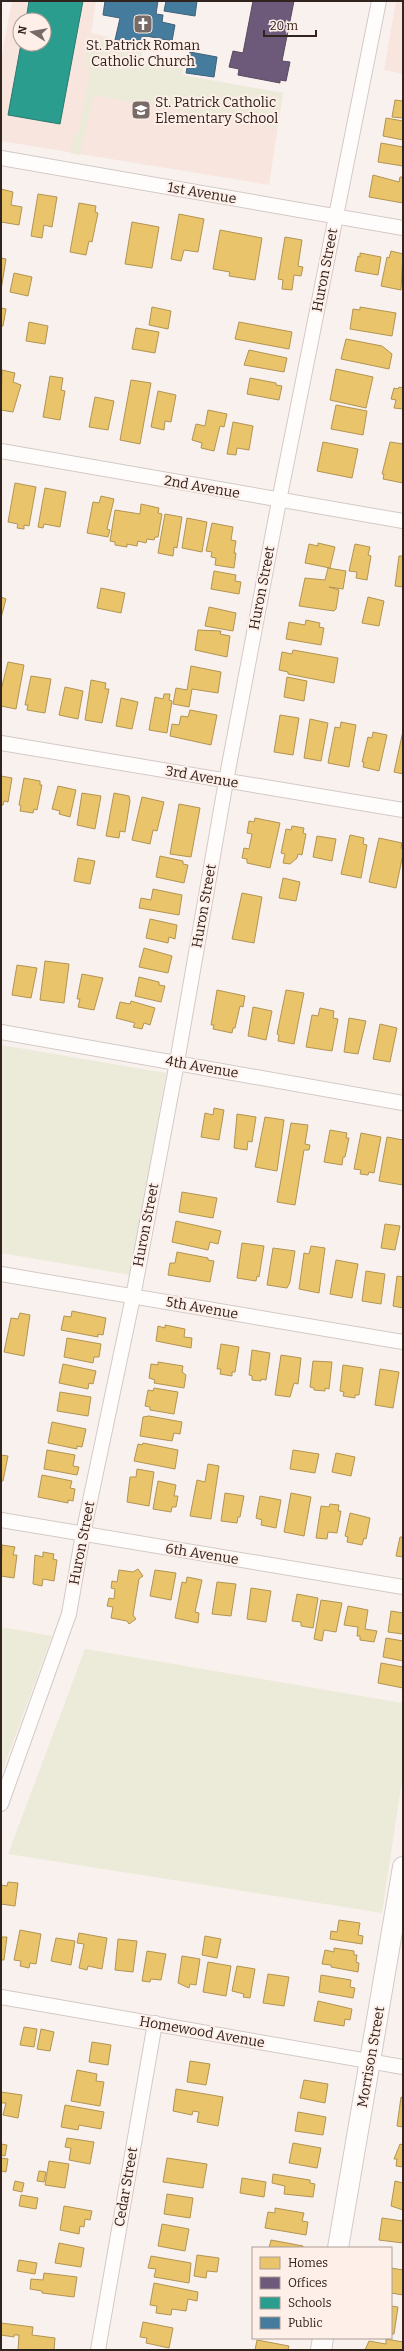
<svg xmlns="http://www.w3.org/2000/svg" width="404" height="2351" font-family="Bitter,serif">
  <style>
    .built { fill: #f8e5de; fill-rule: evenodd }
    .green { fill: #ecead9 }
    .homes { fill: #e9c46a; stroke: #b29453 }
    .offices { fill: #6d597a; stroke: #5b495e }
    .schools { fill: #2a9d8f; stroke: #2c786d }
    .public { fill: #457b9d; stroke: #3f6177 }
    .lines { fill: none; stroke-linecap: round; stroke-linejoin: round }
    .street-casing { stroke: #d4c9c5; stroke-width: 16 }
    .secondary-casing { stroke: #d4c9c5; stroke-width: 22 }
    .street { stroke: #fefdfc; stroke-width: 14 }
    .secondary { stroke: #fefdfc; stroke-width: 20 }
    .labels { text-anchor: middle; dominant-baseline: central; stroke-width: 4; stroke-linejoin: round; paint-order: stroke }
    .poi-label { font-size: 14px; fill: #31231e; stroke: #feefe9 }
    .street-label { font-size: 14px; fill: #31231e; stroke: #feefe9 }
  </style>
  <rect width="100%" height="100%" fill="#f9f1ee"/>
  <path class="built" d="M12 1H96L91 33 108 37 115 47 122 51 130 50 135 44 143 47 141 61 183 68 182 75 283 93 269 185 1 141V60ZM20 20H44V44H20Z
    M396 1H403V74L384 70Z"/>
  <path class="green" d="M108 37C115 46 118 51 130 50L135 44 143 47 141 61 183 68 182 75 283 93 277 128 94 95 80 155 70 153 74 134 79 131 90 71 86 70 88 62 85 61 88 44Z
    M1 1045 166 1073 131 1275 1 1253Z
    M1 1627 52 1636 1 1775Z
    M85 1649 403 1703V1774L382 1913 8 1854Z"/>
  <path class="homes" d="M395 100 403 101V118L392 117Z
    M386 118 403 121V140L383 136Z
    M381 143 403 147V166L378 162Z
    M373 175 399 182 400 177H403V203L369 197Z
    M1 189 13 192 11 205 22 207 19 225 1 222Z
    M38 194 57 197 52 227 44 225 42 238 31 236Z
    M79 203 96 206 95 212 98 213 92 242 89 241 86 255 70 252Z
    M179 214 204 219 198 252 184 250 181 261 171 259Z
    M132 222 159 227 152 268 125 264Z
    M220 230 262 238 255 280 229 276 230 272 213 269Z
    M285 237 302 240 298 266 303 267 301 276 294 275 292 290 282 289 283 280 278 279Z
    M391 251 403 254 401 290 381 286 387 257 389 258Z
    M360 253 381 257 378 275 355 271 358 256 360 257Z
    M1 258 6 259 1 290Z
    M14 273 32 277 28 296 10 292Z
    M152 307 171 311 168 329 149 325Z
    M360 307 396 313 392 336 350 329 353 309 360 310Z
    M1 308 6 309 3 326H1Z
    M29 322 48 326 45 344 26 341Z
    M239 322 292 332 289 349 235 339Z
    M136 328 159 332 155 353 132 349Z
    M346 339 382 346 392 354 389 369 341 359Z
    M249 350 287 358 284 372 244 365Z
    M336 369 373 377 366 408 330 400Z
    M2 370 15 373 13 382 21 385 13 412 1 410Z
    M50 376 63 378 61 390 65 391 60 420 43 417Z
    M250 378 276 383V385L282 386 279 400 247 394Z
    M131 380 151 383 140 444 120 440Z
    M399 387 403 388V409L394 408 396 400 391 399 394 388 398 389Z
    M158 391 176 395 171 422 165 421 164 430 151 427Z
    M95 397 114 401 108 430 89 427Z
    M336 405 367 411 363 435 331 429Z
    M208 410 227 414 224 427 220 426 214 451 201 448 202 443 192 440 196 424 205 426Z
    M233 422 253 426 249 450 237 448 236 455 227 454Z
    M323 442 358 449 352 478 317 471Z
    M390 442 403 444V483L383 479 384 474H382Z
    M15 483 36 487 29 526 24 525V529L17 528 18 524 8 522Z
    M45 488 66 492 60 527 44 524 43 528 38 527Z
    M101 496 114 499 107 529 110 530 108 537 87 533 93 502 99 503Z
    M141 504 159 508 158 513 162 514 158 537H155L154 540 147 539 146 543 138 541 137 546 127 544V547L115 545V542L110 541 115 510 140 514Z
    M165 514 182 517 177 548 174 547 173 556 158 553Z
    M187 518 207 522 202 552 182 548Z
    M212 523 233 527 231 540 236 541 234 553H236L234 568 215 565 216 558 211 557 212 552 206 551Z
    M318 543 335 547 330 568 305 563 309 544 318 546Z
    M355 544 370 547 368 555 371 556 367 580 356 578 357 572 349 571Z
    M399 556H403V587L395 586Z
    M328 568 346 571 343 589 329 587 339 590 336 609 334 611 299 606 305 578 325 580Z
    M214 571 236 575 235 581 241 582 239 594 211 589Z
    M101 588 125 593 121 613 97 608Z
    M1 597 6 599 1 618Z
    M368 597 384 601 379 626 362 623Z
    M209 607 236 613 233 631 205 626Z
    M306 620 320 623 319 627 324 628 321 645 286 639 289 622 305 625Z
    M198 630 221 631 220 634 230 636 227 657 195 650Z
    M293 650 338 658 334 683 288 674V672L279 670 282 652 292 654Z
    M8 662 24 665 16 709 1 706V690Z
    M191 666 221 672 218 693 192 689 189 707 173 704 176 688 187 690Z
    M31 676 51 679 45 713 27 710 28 705H25Z
    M287 677 307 681 304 701 284 697Z
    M91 680 106 683 105 689H109L102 723 85 720Z
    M65 687 83 691 78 719 59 715Z
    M164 694H170L169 700 172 701 167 733 149 730 155 697 163 699Z
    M121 698 138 702 132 729 116 726Z
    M190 710 217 715 211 745 170 736 172 724 179 725 181 716 188 717Z
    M280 715 299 718 293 755 274 752Z
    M310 719 328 723 321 761 304 758Z
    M341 722 356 725 349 767 328 763 335 727 340 728Z
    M403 731V774L394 772Z
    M373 732 387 735 379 771 363 767 364 762H362L368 737 372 738Z
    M1 776 12 778 8 802 4 801 3 805H1Z
    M24 778 40 781V785H42L37 810 34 809 33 813 20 811 21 806 19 805Z
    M58 786 76 790 70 817 59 814 60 811 52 809Z
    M82 793 101 796 95 829 77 825Z
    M114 793 129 796 130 801 125 832 120 831 119 838 106 836Z
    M142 797 164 802 157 831 153 830 150 844 132 840Z
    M179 804 200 808 191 857 170 854Z
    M255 818 280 823 270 868 247 863V859L242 858 244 848 249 849 252 834 247 833 249 821 254 822Z
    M292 826 304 828 303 833 306 834 302 855 298 854 297 858 290 864 283 863 285 854 281 853 286 829 291 830Z
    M350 835 364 838 363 844 367 845 361 878 341 874Z
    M317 836 336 839 332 861 313 857Z
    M379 838 402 843 401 848 403 849V854L396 888 369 882Z
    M160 856 183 861V864L188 865 184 883 156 877Z
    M78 858 95 861 90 884 74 881Z
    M283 878 300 882 296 901 279 898Z
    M153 889 182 895 179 915 139 908 141 898 151 900Z
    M242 893 262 897 254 943 232 939Z
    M150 919 177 925 175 939 169 937 168 943 146 938Z
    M144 948 172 956 168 973 139 967Z
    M45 961 69 964 64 1003 40 1000Z
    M17 965 37 968 31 998 12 995Z
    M82 974 103 978 94 1010 78 1007 80 999H77Z
    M139 977 159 982V985L165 986 161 1002 135 996Z
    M217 990 245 996 243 1007 240 1006 235 1028H233L232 1033 213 1029 214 1025H211Z
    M286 990 304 993 294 1044 278 1041 279 1035 277 1034Z
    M131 1001 155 1008 150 1025 144 1023 142 1029 133 1027 135 1023 116 1018 120 1002 130 1004Z
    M253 1007 272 1011 266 1040 248 1036Z
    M320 1008 334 1011 333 1018 338 1019 332 1051 306 1047 312 1015 318 1016Z
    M349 1018 366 1021 358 1054 344 1052Z
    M380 1024 397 1028 390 1062 373 1059Z
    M214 1108 224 1110 219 1140 201 1137 205 1113 213 1115Z
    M237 1114 256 1117 252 1142 248 1141 247 1150 234 1148Z
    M265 1117 284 1120 277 1171 255 1167Z
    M291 1123 308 1125 305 1144 310 1145 309 1150H304L295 1205 277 1202Z
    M330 1130 347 1133 346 1138H349L345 1157H343L342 1165 324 1162Z
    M361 1133 381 1137 374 1173 369 1172 368 1175 360 1174 361 1170 354 1169Z
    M387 1137 403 1140V1185L379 1181Z
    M182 1192 217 1198 213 1218 179 1212Z
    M176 1221 221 1231 218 1244 210 1242 208 1250 172 1242Z
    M385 1224 400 1226 395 1250 381 1248Z
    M242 1243 264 1246 259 1277 257 1276 256 1281 237 1278Z
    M311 1246 325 1248 319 1293 299 1289 304 1253 309 1254Z
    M273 1248 295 1251 290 1282 287 1288 267 1285Z
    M177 1252 208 1258V1260L214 1261 210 1282 168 1275 170 1263H175Z
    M336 1260 358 1264 352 1298 330 1294Z
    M366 1271 385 1274 381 1304 362 1301Z
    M397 1276 403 1277V1308L393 1306Z
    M72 1311 106 1318 103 1335 98 1334V1337L61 1330 64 1316 71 1317Z
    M20 1313 30 1315 24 1356 4 1352 11 1318 18 1319Z
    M165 1325 185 1329 184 1337 192 1338 191 1348 156 1341 158 1326 165 1328Z
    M67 1338 101 1344 99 1357H94L93 1363 64 1357Z
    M221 1344 239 1347 235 1372H232V1376L220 1374 221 1369H217Z
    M252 1350 270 1353 266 1380 261 1379V1381L252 1380V1376L249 1375Z
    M281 1355 301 1358 298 1384 294 1383 290 1397 275 1395Z
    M313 1361 332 1362 329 1389 325 1388V1391L314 1390V1388L310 1387Z
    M158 1362 183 1366 182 1372 186 1375 184 1388 154 1383 155 1380 149 1378 151 1364 158 1365Z
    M63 1364 96 1371 93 1384 89 1383 88 1389 59 1383Z
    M343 1365 363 1368 359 1395H355V1398L343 1396 344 1392 340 1391Z
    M380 1369 399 1372 393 1408 375 1405Z
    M154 1388 178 1392 174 1414 150 1410V1407L145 1406 148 1390 153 1391Z
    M60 1392 91 1397 88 1416 57 1411Z
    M149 1416 182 1422 180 1434 174 1433 172 1441 140 1436 143 1417Z
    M52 1422 86 1429 82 1447 77 1446V1449L48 1443Z
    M143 1443 178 1450 175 1469 134 1461 138 1444 142 1445Z
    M47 1450 75 1455 73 1466 79 1467 77 1475 44 1469Z
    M293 1450 319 1454 315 1473 290 1469Z
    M336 1453 355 1457 351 1476 332 1472Z
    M1 1455 8 1456 3 1481H1Z
    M208 1464 219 1466 211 1519 190 1516 197 1480 205 1482Z
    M137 1469 154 1472 149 1506 127 1502 130 1477H136Z
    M42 1475 72 1481 70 1488 75 1489 73 1501 68 1500V1503L38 1497Z
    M158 1481 176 1485 174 1496H178L176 1507H172L171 1512 153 1509Z
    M225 1493 244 1496 240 1517H238L237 1523 221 1521Z
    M291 1493 311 1497 304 1536 284 1532Z
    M260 1496 281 1500 276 1528 261 1525 262 1520 256 1518Z
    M330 1504 339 1505 338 1511H341L337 1533 328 1532 327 1539 316 1538 321 1506 329 1507Z
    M350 1513 370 1518 366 1539 364 1538 362 1545 347 1542 348 1537 345 1536Z
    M400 1537H403V1557L396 1556Z
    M2 1545 15 1547 13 1555H17L14 1578 1 1576Z
    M43 1552 54 1554 53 1559 57 1560 54 1581 43 1579 42 1586 33 1584 35 1555 43 1557Z
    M138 1569 143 1576 139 1579 133 1615 136 1619 129 1624 127 1621 111 1618 113 1607 107 1606 109 1598 114 1599 115 1589 111 1588 112 1581 117 1582 119 1570 133 1572Z
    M155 1570 176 1573 171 1600 150 1596Z
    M187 1577 202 1580 195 1612 199 1613 198 1623 175 1618 182 1582 186 1583Z
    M217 1582 236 1584 231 1616 212 1614Z
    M251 1588 271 1591 266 1622 247 1619Z
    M297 1594 318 1598 313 1628 301 1626V1622L292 1621Z
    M321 1600 342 1603 336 1632 324 1630 322 1641 314 1639Z
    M348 1606 368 1610 365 1629 377 1631 374 1642 360 1640V1636H357L358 1627 344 1625Z
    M391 1611 403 1613V1634L388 1632Z
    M386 1638 403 1641V1661L383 1657Z
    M381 1663 403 1667V1688L378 1683Z
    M8 1882 18 1883 15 1906 1 1904V1885L7 1886Z
    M339 1920 360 1923 358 1935 363 1936 362 1944 330 1939 331 1931 337 1932Z
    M20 1930 41 1934 36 1964 30 1963 29 1968 20 1966 21 1961 14 1960Z
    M79 1933 107 1938 102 1969 88 1966 87 1970 79 1968 84 1944 77 1943Z
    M205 1936 221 1939 217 1958 202 1955Z
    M1 1937H7L4 1960H1Z
    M56 1938 75 1941 71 1965 51 1961Z
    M118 1939 137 1941 133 1972 115 1970Z
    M334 1948 354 1951V1955H357L356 1962 359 1963 358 1972 331 1967V1965L322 1964 325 1950 334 1952Z
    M147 1951 166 1954 161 1980 151 1979 150 1982 142 1981Z
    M182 1956 200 1959 196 1985 190 1984 189 1988 178 1983Z
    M208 1962 231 1966 226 1996 203 1992Z
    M237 1966 255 1969 250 1998 243 1997 244 1994 232 1991Z
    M268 1974 289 1977 284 2006 263 2003Z
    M321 1975 351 1980 350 1987 355 1988 353 1998 319 1992Z
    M318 2001 352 2009 350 2020 345 2019 344 2026 314 2021Z
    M24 2027 37 2029 34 2047 20 2045Z
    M41 2029 54 2032 50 2051 37 2049Z
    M92 2042 111 2045 108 2065 89 2062Z
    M190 2061 210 2064 206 2085 187 2082Z
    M77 2070 97 2074 96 2081 104 2082 100 2106 71 2101Z
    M304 2080 328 2084 325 2103 300 2098Z
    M176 2089 223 2097 218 2126 197 2122 199 2112 193 2111 192 2115 173 2111Z
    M1 2092 22 2095 18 2118 3 2115 6 2103H1Z
    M401 2097 403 2098V2127L397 2126Z
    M65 2105 104 2112 101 2129 79 2125 78 2130 61 2127Z
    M298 2112 326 2117 323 2135 295 2131Z
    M67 2138 94 2142 90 2164 69 2160 71 2148 65 2147Z
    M293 2143 321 2148 317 2168 289 2163Z
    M1 2144 7 2145 5 2156 1 2155Z
    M400 2144 403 2145V2167L396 2166 397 2159H394Z
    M1 2158 8 2159 6 2172 1 2171Z
    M167 2158 207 2164 203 2188 163 2182Z
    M49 2161 69 2164 65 2188 45 2185Z
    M39 2171 46 2172 44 2182 37 2181Z
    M273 2174 310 2180V2183L315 2184 313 2197 284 2194 285 2186 272 2183Z
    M242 2178 266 2182 264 2197 240 2193Z
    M15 2181 24 2183 22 2192 13 2190Z
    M395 2181 403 2183V2210L391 2206Z
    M167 2194 193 2198 190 2218 164 2214Z
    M21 2195 38 2198 36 2209 19 2206Z
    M64 2206 92 2211 90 2220 85 2219 84 2227 80 2226 79 2234 60 2230Z
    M275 2208 304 2213 302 2221 308 2222 306 2235 265 2228 268 2212 275 2213Z
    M382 2218 403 2221V2243L379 2240Z
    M162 2224 189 2229 185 2251 158 2246Z
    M271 2240 303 2246V2248H269Z
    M59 2243 84 2248 81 2267 55 2263Z
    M197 2255 219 2258 217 2272 207 2271 206 2278 194 2276Z
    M151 2256 191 2263 189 2283 154 2277 156 2269 148 2268Z
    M19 2260 37 2263 35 2274 17 2271Z
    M391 2268 403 2270V2295L391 2293Z
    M44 2273 77 2277 74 2297 42 2293V2291L30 2289 31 2279 43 2280Z
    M154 2283 198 2292 197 2301 188 2299 186 2311 172 2309 171 2315 156 2313 157 2306 150 2305Z
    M391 2306 398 2307 394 2334H391Z
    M143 2322 173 2328 169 2348 146 2343 147 2338 140 2337Z
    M1 2323 33 2327 32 2335 55 2338 54 2350H18L19 2335H14V2337L1 2335Z
    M386 2339 403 2342V2350H365L369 2341 386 2344Z
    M257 2340 289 2346 288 2350H255Z"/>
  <path class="offices" d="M253 1H294L282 61 290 62 286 81 280 80V83L238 75 239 69 229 67 233 51 243 53Z"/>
  <path class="schools" d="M29 1H83L60 124 8 115 21 44H44V20H26Z"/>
  <path class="public" d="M105 1H158L156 14 163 15 162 22 175 25 172 41 146 36 145 42 134 39 133 44 115 40 120 18 103 15Z
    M166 1H197L195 16 164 11Z
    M190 52 217 57 214 77 186 73Z"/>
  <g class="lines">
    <g class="street-casing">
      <path id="street" d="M1 158 403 228
        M1 451 403 521
        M1 743 403 810
        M1 1032 403 1103
        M1 1274 403 1342
        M1 1520 403 1587
        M1 1804 69 1614 83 1534 133 1297 177 1062 226 781 279 501 379 1
        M1 1997 403 2067
        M98 2350 155 2023"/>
    </g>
    <g class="secondary-casing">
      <path id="secondary" d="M338 2248 403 1867
        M321 2350 323 2338"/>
    </g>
    <use href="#street" class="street"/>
    <use href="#secondary" class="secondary"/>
  </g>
  <defs>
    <g id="church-square" transform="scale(1)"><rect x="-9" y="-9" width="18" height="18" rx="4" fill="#776b67" stroke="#feefe9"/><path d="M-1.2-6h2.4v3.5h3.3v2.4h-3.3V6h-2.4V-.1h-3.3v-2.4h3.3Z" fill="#fff"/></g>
    <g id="school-square" transform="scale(1)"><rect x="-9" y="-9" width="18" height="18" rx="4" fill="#776b67" stroke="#feefe9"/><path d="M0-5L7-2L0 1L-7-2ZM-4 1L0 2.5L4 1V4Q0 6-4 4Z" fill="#fff"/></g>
  </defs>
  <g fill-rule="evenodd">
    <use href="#church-square" x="143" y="24"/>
    <use href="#school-square" x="141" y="110"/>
  </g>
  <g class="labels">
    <g class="poi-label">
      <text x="143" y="45">St. Patrick Roman<tspan x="143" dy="16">Catholic Church</tspan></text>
      <text x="155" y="102" text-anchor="start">St. Patrick Catholic<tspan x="155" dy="16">Elementary School</tspan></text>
    </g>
    <g class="street-label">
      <text transform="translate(202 193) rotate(10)">1st Avenue</text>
      <text transform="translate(325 270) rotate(-79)">Huron Street</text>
      <text transform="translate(202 487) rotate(10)">2nd Avenue</text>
      <text transform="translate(262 588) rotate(-79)">Huron Street</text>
      <text transform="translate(202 777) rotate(10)">3rd Avenue</text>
      <text transform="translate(204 906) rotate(-80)">Huron Street</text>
      <text transform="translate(202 1067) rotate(10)">4th Avenue</text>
      <text transform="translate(146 1225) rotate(-79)">Huron Street</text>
      <text transform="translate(202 1308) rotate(10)">5th Avenue</text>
      <text transform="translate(82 1543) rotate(-79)">Huron Street</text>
      <text transform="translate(202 1554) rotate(9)">6th Avenue</text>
      <text transform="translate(202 2032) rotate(10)">Homewood Avenue</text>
      <text transform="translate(371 2057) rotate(-80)">Morrison Street</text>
      <text transform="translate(126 2187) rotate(-80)">Cedar Street</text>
    </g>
  </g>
  <rect width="404" height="2351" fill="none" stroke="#31231e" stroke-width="4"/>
  <rect x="252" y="2247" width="140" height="92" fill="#feefe9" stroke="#ac9d98"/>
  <rect x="260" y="2257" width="20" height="12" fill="#e9c46a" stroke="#ac9d98"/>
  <text x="288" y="2267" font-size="12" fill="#31231e">Homes</text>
  <rect x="260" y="2277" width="20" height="12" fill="#6d597a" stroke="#ac9d98"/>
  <text x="288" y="2287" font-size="12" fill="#31231e">Offices</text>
  <rect x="260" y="2297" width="20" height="12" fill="#2a9d8f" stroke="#ac9d98"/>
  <text x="288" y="2307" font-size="12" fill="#31231e">Schools</text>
  <rect x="260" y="2317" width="20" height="12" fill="#457b9d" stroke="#ac9d98"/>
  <text x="288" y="2327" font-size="12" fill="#31231e">Public</text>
  <g transform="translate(32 32) rotate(281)"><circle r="19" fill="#feefe9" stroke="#ac9d98"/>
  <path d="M0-3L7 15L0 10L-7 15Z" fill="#776b67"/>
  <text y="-6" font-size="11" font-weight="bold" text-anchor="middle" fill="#31231e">N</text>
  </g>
  <path d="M264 30v6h52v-6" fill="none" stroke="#31231e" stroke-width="2"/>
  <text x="270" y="30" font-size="12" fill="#31231e" stroke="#feefe9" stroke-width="3" paint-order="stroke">20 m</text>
</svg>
